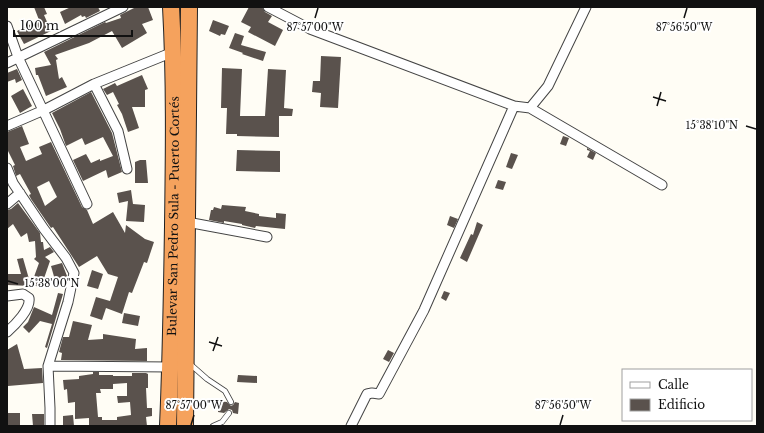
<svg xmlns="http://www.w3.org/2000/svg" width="764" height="433" font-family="'Libre Baskerville',serif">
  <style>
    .building { fill: #5a524d; fill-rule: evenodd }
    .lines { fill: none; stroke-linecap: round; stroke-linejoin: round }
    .lane-casing { stroke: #444; stroke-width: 6 }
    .street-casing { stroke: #444; stroke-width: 11 }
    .highway-casing { stroke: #222; stroke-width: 18 }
    .lane { stroke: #fff; stroke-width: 4.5 }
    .street { stroke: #fff; stroke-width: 9 }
    .highway { stroke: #f5a25d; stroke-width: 16 }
    .ticks { fill: none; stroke: #111; stroke-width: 1.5 }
    .labels { text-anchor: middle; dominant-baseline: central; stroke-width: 4; stroke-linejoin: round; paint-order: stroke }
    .street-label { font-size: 12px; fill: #111; stroke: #fff }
    .ticks-label { font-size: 10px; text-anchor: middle; fill: #111; stroke: #fff; stroke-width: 4; stroke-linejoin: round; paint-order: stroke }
  </style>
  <rect width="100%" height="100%" fill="#fffdf5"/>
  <path class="building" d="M34 7H44L47 14 44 15 51 31 24 44 17 31 39 20Z
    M71 7H98L100 11 86 18 85 16 82 17 81 15 65 24 60 12Z
    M136 7H148L153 20 142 24 147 33 122 48 112 31 89 43 55 55 58 59 56 60 59 79 62 77 67 87 46 96 38 75H36L35 68 51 65 44 52 105 22 106 23 121 18 120 15Z
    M249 7H262L265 12 272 16 268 22 283 30 275 46 248 32 251 27 241 22Z
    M213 20 229 26 225 35 221 34 220 36 209 31Z
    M235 33 244 36 241 45 266 52 263 61 242 54 243 53 229 48Z
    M321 56 341 57 338 108 320 107 321 93 312 92 313 81H320Z
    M222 68 242 69 240 116H265L268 69 286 70 284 108 293 109 292 116H279V137L237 136V134H226L227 108H221Z
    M17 69 22 80 16 83 15 79 7 82V73Z
    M142 75 148 89 145 90V107H132L139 128 128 132 122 114 117 105 119 104 113 92 107 95 103 89 115 83 117 86Z
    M23 89 32 106 20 113 11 96Z
    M91 92 112 133 122 172 108 178 106 170 83 181 73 160 86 154 91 163 100 159V161L113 156 103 137 85 145 82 138 66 146 60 129 52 113Z
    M22 126 29 144 20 147 26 161 42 154 39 147 51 142 82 207 87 210 93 224 113 212 125 233 126 225 145 239 154 242 147 263 144 262 132 293 129 292 122 314 106 308 102 320 90 316 96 297 110 301 118 277 108 274 97 256 79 267 53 227 51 228 31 199 29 195 31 194 20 174 16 176 13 166 15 165 7 149V132ZM49 181 57 197 45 206 37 187Z
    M563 136 569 138 566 146 560 144Z
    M587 148 596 153 593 160 587 157 590 151 587 150Z
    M237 150 280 151V172L236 171Z
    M511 153 518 155 512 169 506 167Z
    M140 160H146L148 183H135V162Z
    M498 180 506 182 503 190 495 188Z
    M131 190 133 204 145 205 144 222 126 221 128 201 119 203 117 193Z
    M18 203 40 233 41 242H43L44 250 50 247 54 252 45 257 50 261 41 287 31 285 39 263 34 259 36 257 35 241 29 242 27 233 21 237 13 224 7 229V210L11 209Z
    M222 205 246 207 245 211 259 214V216L276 218V213L286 214 285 229 256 226 255 228 242 225V224L224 221V223L209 220 211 210H213L214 207 221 209Z
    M450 216 458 219 454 228 447 225Z
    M477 222 483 225 467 262 460 258 471 234 473 235Z
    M23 258 31 286 7 285V274H21L17 259Z
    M62 263 67 276 65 285 57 287 51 266Z
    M92 270 103 274 98 289 87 286Z
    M444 291 450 293 446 301 441 298Z
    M58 293 63 294 47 348 45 347 52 324 40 321 29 333 23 327 28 322 34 307 52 315Z
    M124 313 140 316 138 326 122 323Z
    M73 321 92 325 88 340 103 339V334L136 339 135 349 147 348V361L61 360 62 353 59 352 63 337H69Z
    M17 344 24 369 42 368 43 383 8 386 7 350Z
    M388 350 394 353 389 362 383 359Z
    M93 372H99V375H113V376H132V373H146L148 374V388H146L147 408H152V416L146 417 147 426H89V418L75 419V402L68 403 67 389 64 390 63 380 79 379V376L93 374ZM127 383V396H117L118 403 130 402 131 415 117 417V420H102V417H98L96 393H101L100 389H113V384Z
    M238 375 257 376V383L237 382Z
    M219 401 227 402 231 406 233 405 235 402 239 403 238 414 233 413 232 410 229 409 224 413 218 412Z
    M7 413H20V426H8Z
    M32 414H44V426H33Z
    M73 415 74 426H63V416Z"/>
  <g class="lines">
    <g class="lane-casing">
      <path id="lane" d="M190 364 207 379 225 391 231 402
        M213 426 222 422 229 413"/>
    </g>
    <g class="street-casing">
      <path id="street" d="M268 7 310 29 514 106 530 108 548 86 586 7
        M7 26 18 57 87 204
        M7 63 123 7
        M94 84 118 131 127 169
        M530 108 662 185
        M7 126 44 110 94 84 173 52
        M7 168 13 183 44 229 66 258 74 273 68 302 48 366 50 408V426
        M7 204 20 193
        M187 222 267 237
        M7 296 23 294 29 298C31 309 15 325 7 332
        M48 366 171 367
        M351 426 367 394 372 393 379 394 424 310 514 106"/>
    </g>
    <g class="highway-casing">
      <g id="highway">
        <path id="s1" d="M168 426C171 359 172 292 173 226 174 153 175 80 171 7"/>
        <path d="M185 426 189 7"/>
      </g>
    </g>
    <use href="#lane" class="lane"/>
    <use href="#street" class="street"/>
    <use href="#highway" class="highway"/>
  </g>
  <path class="ticks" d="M315 18 318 8M684 18 687 8M653 97 666 101M657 106 661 92M746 126 756 129M8 281 18 284M209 342 222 346M213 351 218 337M191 425 194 415M560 425 563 415"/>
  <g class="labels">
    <g class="street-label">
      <text stroke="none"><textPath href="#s1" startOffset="210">Bulevar San Pedro Sula - Puerto Cortés</textPath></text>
    </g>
  </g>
  <g class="ticks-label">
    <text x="315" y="31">87°57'00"W</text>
    <text x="684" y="31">87°56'50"W</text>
    <text x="712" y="129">15°38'10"N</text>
    <text x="52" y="287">15°38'00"N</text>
    <text x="194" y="409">87°57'00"W</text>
    <text x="563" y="409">87°56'50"W</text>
  </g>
  <rect width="764" height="433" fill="none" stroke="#111111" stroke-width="16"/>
  <rect x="622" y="369" width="130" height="52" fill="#ffffff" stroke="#a0a0a0"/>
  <rect x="630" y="382" width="20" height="6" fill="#ffffff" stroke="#a0a0a0"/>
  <text x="658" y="389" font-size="12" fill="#111111">Calle</text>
  <rect x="630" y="399" width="20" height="12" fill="#5a524d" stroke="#a0a0a0"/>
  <text x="658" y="409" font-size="12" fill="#111111">Edificio</text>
  <path d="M14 30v6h118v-6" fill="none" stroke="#111111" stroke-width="2"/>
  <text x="20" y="30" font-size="12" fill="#111111" stroke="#ffffff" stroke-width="3" paint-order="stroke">100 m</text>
</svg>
